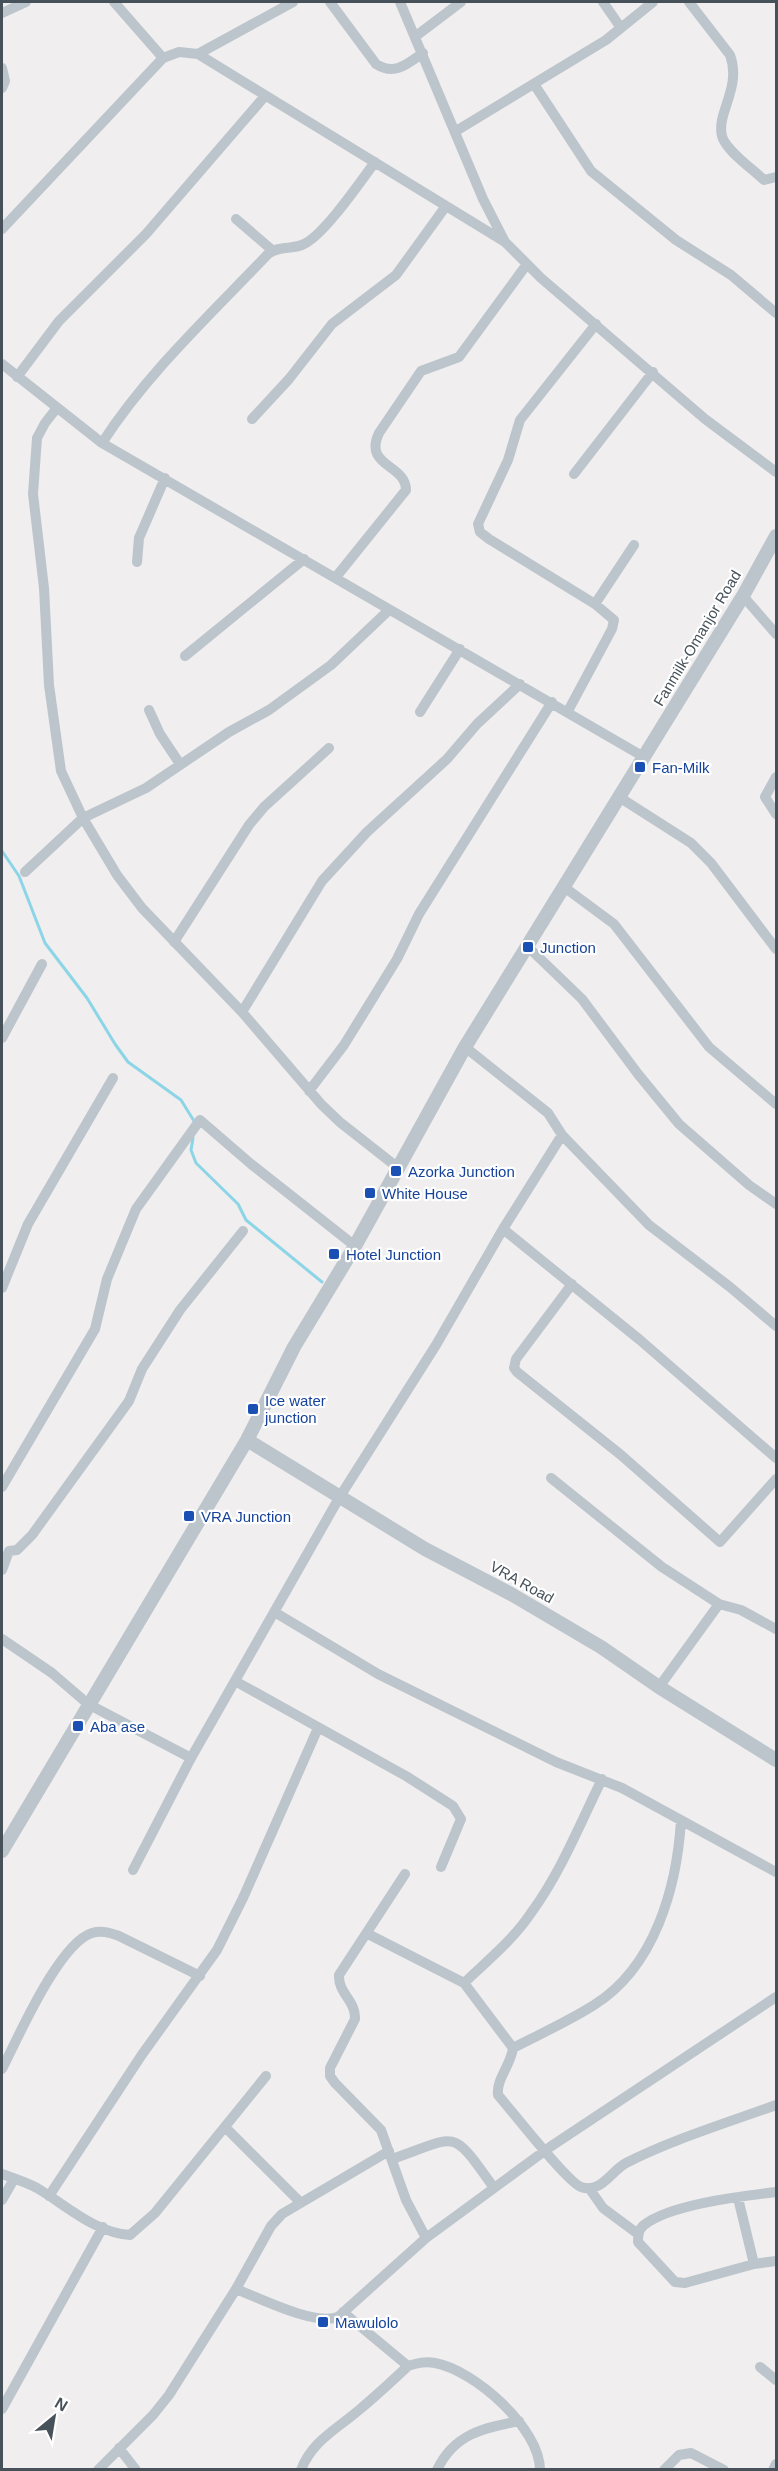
<svg xmlns="http://www.w3.org/2000/svg" width="778" height="2471" font-family="Helvetica,sans-serif">
  <style>
    .lines { fill: none; stroke-linecap: round; stroke-linejoin: round }
    .stream { stroke: #8cd5e7; stroke-width: 3 }
    .minor { stroke: #bcc5cc; stroke-width: 10 }
    .tertiary { stroke: #bcc5cc; stroke-width: 14 }
    .transit-dot { fill: #1a4fb4; stroke: #fff; stroke-width: 2 }
    .labels { text-anchor: middle; dominant-baseline: central; stroke-width: 4.5; stroke-linejoin: round; paint-order: stroke }
    .street-label { font-size: 15px; fill: #47515a; stroke: #fff }
    .transit-label { font-size: 15px; fill: #164399; stroke: #fff; text-anchor: start }
  </style>
  <rect width="100%" height="100%" fill="#f0eeee"/>
  <g class="lines">
    <path class="stream" d="M2 851 19 876 45 943 87 998 115 1044 128 1062 181 1100 194 1121
      M193 1138 191 1150 196 1163 238 1204 246 1220 322 1282"/>
    <path class="minor" d="M114 2 163 58
      M330 2 376 64C395 76 407 64 423 53
      M400 2 483 199 505 242 541 278 705 419 776 472
      M603 2 621 28
      M689 2 730 55C742 88 716 113 722 136 725 150 754 170 764 180L776 177
      M2 13 26 2
      M416 36 461 2
      M198 54 293 2
      M2 68 5 81 2 88
      M534 84 591 171 676 240 731 275 776 313
      M456 131 606 40 653 2
      M236 219 272 250
      M2 229 163 58 179 52 198 54 505 242
      M2 364 102 443 644 757
      M17 377 59 321 146 234 265 96
      M56 409 45 423 37 438 33 494 44 588 49 685 61 771 83 818 117 875 142 908 242 1012 321 1104 341 1123 397 1167
      M252 419 289 379 332 324 396 275 446 206
      M102 443C148 372 211 314 268 254 279 245 293 250 304 244 324 235 361 181 375 162
      M574 474 653 372
      M137 562 139 538 165 478
      M336 577 406 490C406 464 363 467 379 433L421 371 459 357 527 264
      M743 596 776 634
      M595 604 634 545
      M185 656 304 559
      M149 710 160 734 180 764
      M568 711 612 629 614 620 595 604 489 539 480 532 478 524 508 460 520 420 596 324
      M420 712 460 649
      M776 777 765 797 776 814
      M619 797 691 843 711 863 776 949
      M25 872 83 818 146 788 229 732 269 710 331 665 389 610
      M564 887 614 924 709 1047 776 1104
      M174 942 249 825 264 807 329 748
      M527 946 582 999 638 1074 679 1124 749 1185 776 1204
      M242 1012 322 881 367 832 447 759 477 724 520 684
      M2 1038 42 964
      M465 1047 548 1113 562 1135 649 1225 730 1287 776 1326
      M309 1091 344 1045 397 959 419 914 552 702
      M503 1229 640 1340 776 1458
      M572 1284 516 1359 514 1368 517 1372 621 1455 720 1542 776 1479
      M2 1288 28 1224 113 1078
      M551 1478 662 1567 719 1604 741 1610 776 1629
      M2 1487 95 1329 107 1279 136 1209 200 1120 251 1164 355 1246
      M2 1570 9 1551 17 1550 32 1535 129 1401 142 1369 180 1310 243 1231
      M276 1613 378 1674 556 1762 622 1788 776 1872
      M2 1639 52 1673 88 1704 191 1758
      M235 1681 406 1776 453 1806 461 1819 441 1867
      M659 1687 719 1604
      M133 1870 191 1758 339 1498 436 1345 503 1229 562 1135
      M405 1874 339 1975C338 1993 356 2001 355 2019L330 2068V2076L335 2083 381 2130 406 2200 426 2238
      M368 1934 464 1983 513 2048C511 2065 496 2079 498 2095 512 2111 567 2182 581 2187 601 2194 611 2171 626 2163 671 2140 729 2122 776 2105
      M464 1983C487 1961 513 1940 531 1913 561 1872 580 1824 602 1779
      M513 2048C540 2034 569 2021 594 2005 655 1967 677 1887 681 1820
      M2 2069C18 2038 59 1943 92 1933 102 1930 110 1933 119 1936L200 1976
      M225 2127 301 2203
      M392 2159C459 2136 450 2126 494 2188
      M2 2174C13 2178 26 2182 37 2188 66 2205 95 2233 130 2235L155 2213 266 2076
      M589 2188 603 2208 638 2234
      M776 2192C743 2196 670 2204 644 2225 638 2230 638 2236 638 2242L675 2282 685 2283 754 2264 776 2261
      M49 2196 141 2056 217 1950 243 1898 318 1728
      M738 2198 754 2264
      M2 2200 14 2179
      M236 2289C259 2298 315 2326 338 2317L426 2238 550 2147 776 1997
      M343 2312 408 2366C418 2363 425 2361 435 2363 474 2370 540 2428 540 2470
      M760 2367 776 2380
      M2 2409 103 2227
      M119 2448 136 2470
      M98 2470 153 2415 169 2395 236 2289 271 2226 282 2214 389 2151
      M301 2470C312 2441 337 2429 359 2410 376 2396 392 2381 408 2366
      M437 2470C454 2434 483 2428 519 2421
      M664 2470 679 2455 691 2453 724 2470
      M773 2470 776 2464"/>
    <path class="tertiary" d="M247 1440 425 1549 511 1594 601 1647 659 1687 776 1760
      M2 1851 247 1440 294 1347 355 1246 465 1047 743 596 776 536"/>
  </g>
  <g class="transit-dot">
    <rect x="634" y="761" width="12" height="12" rx="3"/>
    <rect x="522" y="941" width="12" height="12" rx="3"/>
    <rect x="390" y="1165" width="12" height="12" rx="3"/>
    <rect x="364" y="1187" width="12" height="12" rx="3"/>
    <rect x="328" y="1248" width="12" height="12" rx="3"/>
    <rect x="247" y="1403" width="12" height="12" rx="3"/>
    <rect x="183" y="1510" width="12" height="12" rx="3"/>
    <rect x="72" y="1720" width="12" height="12" rx="3"/>
    <rect x="317" y="2316" width="12" height="12" rx="3"/>
  </g>
  <g class="labels">
    <g class="street-label">
      <text transform="translate(697 638) rotate(-59)">Fanmilk-Omanjor Road</text>
      <text transform="translate(522 1582) rotate(29)">VRA Road</text>
    </g>
    <g class="transit-label">
      <text x="652" y="767">Fan-Milk</text>
      <text x="540" y="947">Junction</text>
      <text x="408" y="1171">Azorka Junction</text>
      <text x="382" y="1193">White House</text>
      <text x="346" y="1254">Hotel Junction</text>
      <text x="265" y="1400">Ice water<tspan x="265" dy="17">junction</tspan></text>
      <text x="201" y="1516">VRA Junction</text>
      <text x="90" y="1726">Aba ase</text>
      <text x="335" y="2322">Mawulolo</text>
    </g>
  </g>
  <rect width="778" height="2471" fill="none" stroke="#47515a" stroke-width="6"/>
  <g transform="translate(54 2417) rotate(30)" stroke="#ffffff" stroke-width="4.5" paint-order="stroke">
  <path d="M0-4.5L10 22L0 15L-10 22Z" fill="#47515a"/>
  <text y="-9" font-size="16" font-weight="bold" text-anchor="middle" fill="#47515a">N</text>
  </g>
</svg>
